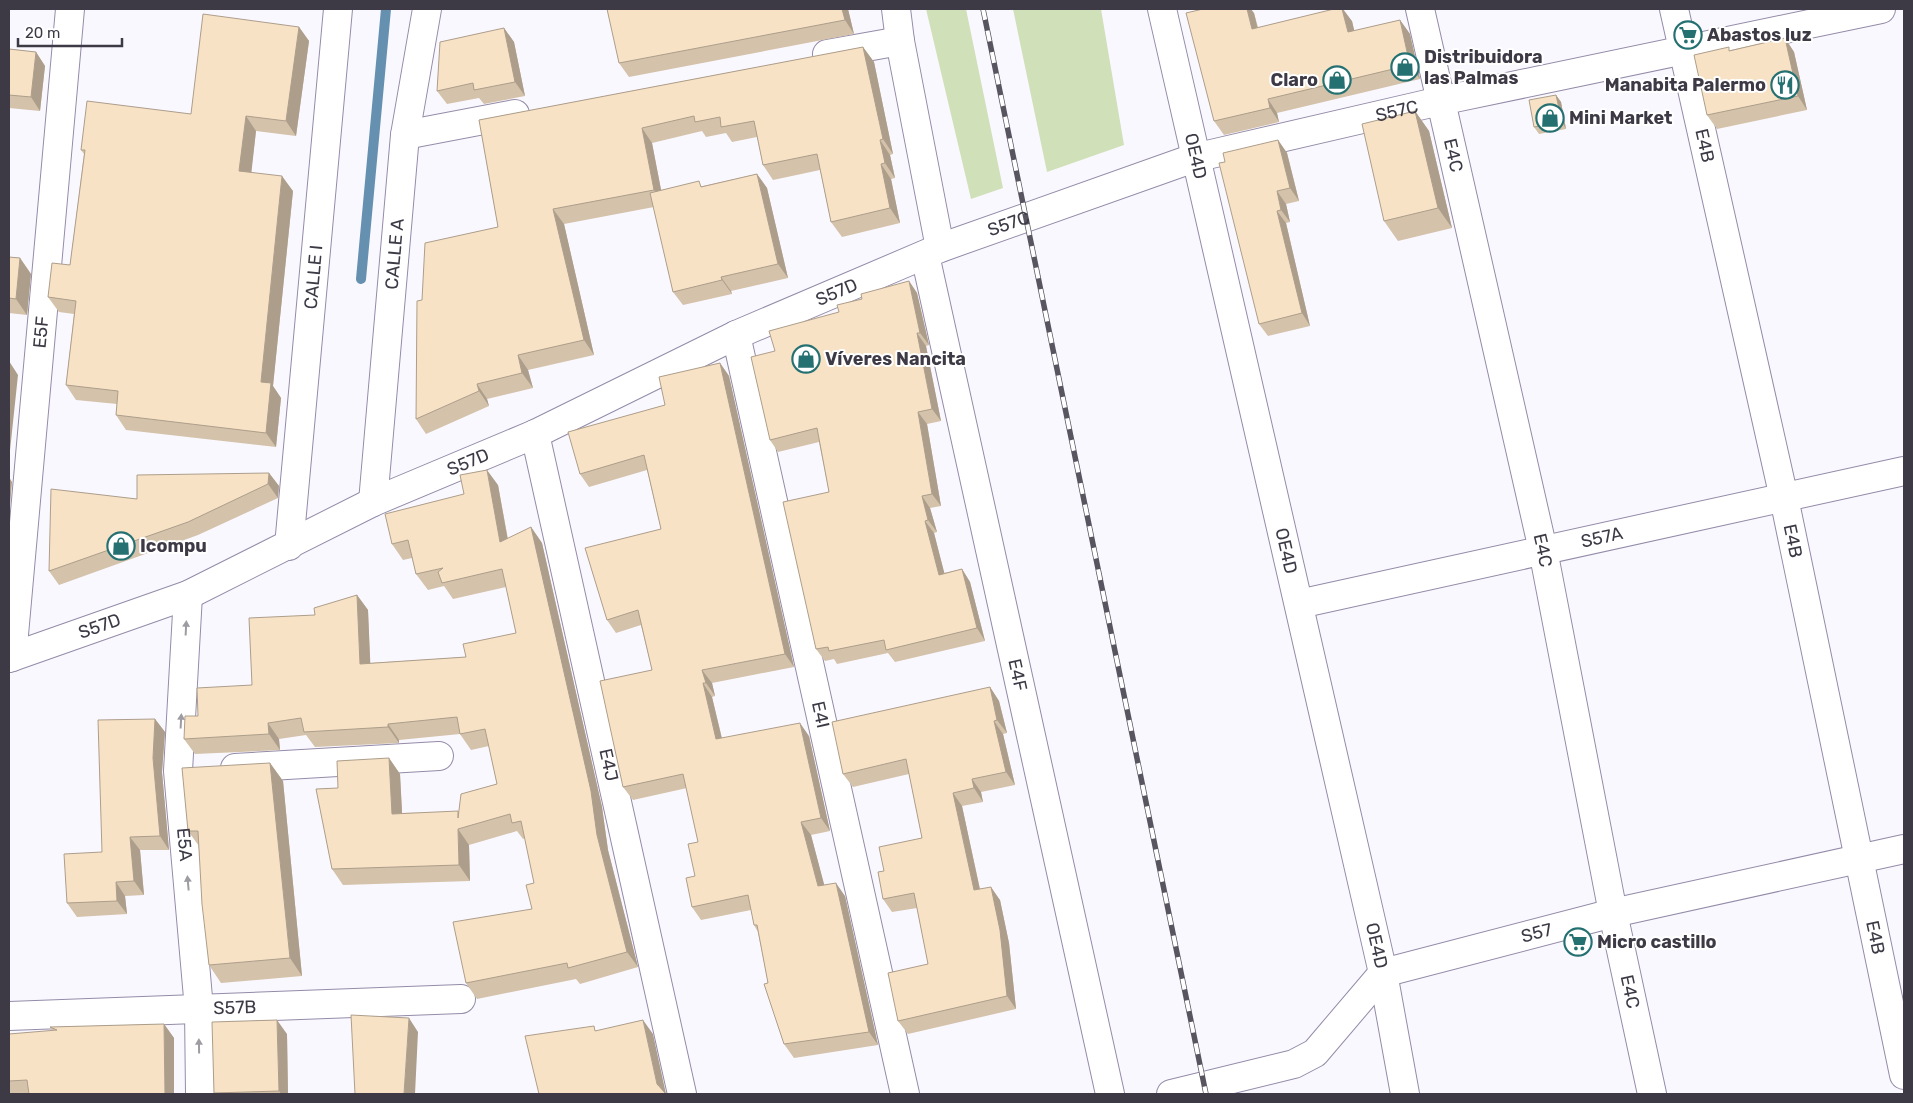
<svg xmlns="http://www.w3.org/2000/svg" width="1913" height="1103" font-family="Rubik,sans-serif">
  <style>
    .green { fill: #d0e0b9 }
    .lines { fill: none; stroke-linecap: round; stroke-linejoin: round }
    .stream { stroke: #6590b0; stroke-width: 10 }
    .street-casing { stroke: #948ba8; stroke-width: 30 }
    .street { stroke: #fff; stroke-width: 28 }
    .rail-casing { stroke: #585560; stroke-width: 5.5 }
    .rail { stroke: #fff; stroke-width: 4; stroke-dasharray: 11; stroke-linecap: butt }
    .wall { fill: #d4c2aa }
    .shaded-wall { fill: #ad9e8b }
    .building { fill: #f7e2c6; stroke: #ad9e8b }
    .oneway { fill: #9e9ca2 }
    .labels { text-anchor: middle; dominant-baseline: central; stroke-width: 4; stroke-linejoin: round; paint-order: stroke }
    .poi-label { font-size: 18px; font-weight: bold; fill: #3d3a46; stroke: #fff; text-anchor: start }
    .street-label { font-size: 18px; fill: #3d3a46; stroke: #fff }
  </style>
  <rect width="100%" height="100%" fill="#faf8ff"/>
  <path class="green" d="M926 9H966L1003 188 971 199Z
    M1013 9H1101L1124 145 1047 172Z"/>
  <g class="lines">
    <path class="stream" d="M361 279 386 9"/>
    <g class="street-casing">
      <g id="street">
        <path d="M896 9 900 41 940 248"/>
        <path id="s1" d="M1162 9 1383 973 1405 1094"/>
        <path id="s2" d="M1420 9 1543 550 1613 913 1652 1094"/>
        <path id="s3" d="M1674 9 1784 498 1904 1075"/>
        <path d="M827 54 900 41"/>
        <path d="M405 135 515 114"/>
        <path id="s4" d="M925 255 1110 1094"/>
        <path id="s5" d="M736 335 905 1094"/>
        <path id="s6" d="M535 434 682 1094"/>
        <path id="s7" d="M373 502 405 135 427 9"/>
        <path id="s8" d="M289 546 338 9"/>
        <path id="s9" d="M188 595 178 771 199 1009 200 1094"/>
        <path id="s10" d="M1299 604 1904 471"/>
        <path id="s11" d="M12 657 70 9"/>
        <path id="s12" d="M9 658 188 595 373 502 535 434 736 335 940 248 1194 158 1440 101 1881 9"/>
        <path d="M235 768 439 756"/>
        <path id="s13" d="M9 1016 461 999"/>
        <path id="s14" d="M1171 1094 1294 1064 1315 1053 1383 973 1613 913 1904 849"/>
      </g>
    </g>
    <use href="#street" class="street"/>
    <g class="rail-casing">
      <path id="rail" d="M983 9 1206 1094"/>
    </g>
    <use href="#rail" class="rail"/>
  </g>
  <path class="wall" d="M848 9 854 34 629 77 619 63Z
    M1254 13 1258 27 1352 21 1354 31 1400 20 1410 34 1420 79 1277 113 1279 122 1224 135 1214 121Z
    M299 27 309 41 296 136 256 131 251 172 293 191 273 386 281 398 276 447 126 430 116 415 117 404 76 400 66 385 74 314 59 312 48 297 70 265 84 154 81 150 191 114Z
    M504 28 514 42 525 96 484 104 479 98 447 104 437 91Z
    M1785 38 1794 52 1807 110 1717 129 1707 115 1731 50Z
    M863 47 874 62 893 154 890 155 895 178 891 179 900 223 842 237 831 222 820 170 773 180 763 165 757 137 732 142 726 133 706 137 702 131 652 143 661 190 703 186 757 174 767 188 788 278 731 291 732 294 683 305 673 292 654 207 564 224 594 355 528 370 533 388 487 399 489 406 426 434 416 419 422 300 498 227 479 120Z
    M9 49 36 52 45 66 40 111 9 108Z
    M1556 95 1561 102 1566 129 1539 134 1534 127Z
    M1415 111 1429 131 1452 228 1398 241 1384 221Z
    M1278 140 1287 153 1299 201 1286 204 1290 222 1286 223 1310 326 1268 336 1259 324 1225 162Z
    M9 257 20 258 31 274 27 315 9 313Z
    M909 281 917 293 929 345 926 346 941 421 927 424 941 506 930 508 937 532 934 533 944 573 962 569 970 582 985 641 895 662 888 653 837 664 834 659 825 661 816 649 829 492 819 442 778 452 770 440 775 351 862 299Z
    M720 363 729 376 794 667 712 683 715 696 712 697 722 738 809 736 830 831 811 835 824 885 845 896 878 1045 794 1058 784 1044 768 983 758 932 754 925 751 910 701 920 692 907 695 876 698 842 687 788 633 800 623 787 652 670 641 625 616 633 607 620 661 529 647 470 589 487 580 474 665 405Z
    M269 473 279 486 278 498 198 535 59 585 49 571 137 499Z
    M498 485 508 539 531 527 542 543 602 807 608 850 638 967 580 984 576 979 477 999 466 983 532 909 534 883 525 838 523 839 517 831 469 845 470 881 343 885 332 869 338 788 389 758 400 774 402 813 459 812 497 784 489 746 471 750 460 734 399 740V743L315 747 306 735 279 739 280 750 195 754 184 739 198 716 252 685 315 615 357 595 368 610 370 663 466 657 516 633 506 587 453 599 444 586 428 590 416 574 412 558 403 560 392 544Z
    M990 687 999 701 1007 733 1003 734 1015 785 981 792 983 802 962 806 980 889 1000 900 1009 943 1016 1009 908 1034 898 1021 928 964 917 908 892 912 883 899 884 871 922 838 909 774 853 787 843 774Z
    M155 719 165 732 162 772 169 850H140L144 895 125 896 127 914 77 917 67 903 102 852Z
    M270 763 283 781 302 976 221 983 209 965 199 846 188 831Z
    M164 1024 174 1038V1094H9V1034L52 1031 50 1027Z
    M287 1034 288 1094H215L214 1093Z"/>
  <path class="shaded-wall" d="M842 9H848L854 34 845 20Z
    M1247 9H1251L1254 13 1261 43 1252 29Z
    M1342 9H1343L1352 21 1358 46 1348 32Z
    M1400 20 1410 34 1420 79 1410 65Z
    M299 27 309 41 296 136 286 121Z
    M504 28 514 42 525 96 515 82Z
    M1785 38 1794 52 1807 110 1798 96Z
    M863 47 874 62 893 154 883 139Z
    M36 52 45 66 40 111 31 97Z
    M1556 95 1561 102 1566 129 1562 122Z
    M1268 99 1277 113 1279 122 1270 108Z
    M1415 111 1429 131 1452 228 1438 208Z
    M246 116 256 131 250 185 239 171Z
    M642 128 652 143 664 205 654 190Z
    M880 140 890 155 895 178 885 163Z
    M1278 140 1287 153 1299 201 1290 188Z
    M881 164 891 179 900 223 890 208Z
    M757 174 767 188 788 278 778 264Z
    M282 176 293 191 273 386 281 398 276 447 266 433 261 382Z
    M1277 191 1286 204 1290 222 1281 210Z
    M553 209 564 224 594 355 584 340Z
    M1277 211 1286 223 1310 326 1302 313Z
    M20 258 31 274 27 315 16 299Z
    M721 277 731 291 732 294 722 280Z
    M909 281 917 293 929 345 920 333Z
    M917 333 926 346 941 421 932 409Z
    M518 355 528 370 533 388 522 373Z
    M9 361 18 375 9 460Z
    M720 363 729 376 794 667 785 654Z
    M477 384 487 399 489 406 479 391Z
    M918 412 927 424 941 506 932 494Z
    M487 470 498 485 511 558 500 542Z
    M269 473 279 486 278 498 268 484Z
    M9 477 12 482 9 518Z
    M922 496 930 508 937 532 928 520Z
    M925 521 934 533 948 587 939 575Z
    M531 527 542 543 602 807 608 850 638 967 627 952 597 835Z
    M962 569 970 582 985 641 977 628Z
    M357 595 368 610 371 679 360 664Z
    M702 670 712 683 715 696 706 683Z
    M703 683 712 697 725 752 716 739Z
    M990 687 999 701 1007 733 997 720Z
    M155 719 165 732 162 772 169 850 160 836 153 758Z
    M994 721 1003 734 1015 785 1006 772Z
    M268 723 279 739 280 750 269 734Z
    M800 723 809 736 830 831 821 818Z
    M388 724 399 740V743L388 727Z
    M389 758 400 774 403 830 392 814Z
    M270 763 283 781 302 976 290 958Z
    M972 779 981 792 983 802 974 788Z
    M953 793 962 806 983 904 974 890Z
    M801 822 811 835 828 899 818 886Z
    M458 829 469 845 470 881 459 865Z
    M130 837 140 850 144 895 134 881Z
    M116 882 125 896 127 914 117 901Z
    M836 883 845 896 878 1045 869 1032Z
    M991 887 1000 900 1009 943 1016 1009 1007 996Z
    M409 1018 418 1032 415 1094H404Z
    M277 1020 287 1034 288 1094H281L279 1091Z
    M643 1020 653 1034 666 1094H665L657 1084Z
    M164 1024 174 1038V1094H165Z"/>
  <path class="building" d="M607 9H842L845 20 619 63Z
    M1203 9H1247L1252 29 1334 9H1342L1348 32 1400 20 1410 65 1268 99 1270 108 1214 121 1186 13Z
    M203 14 299 27 286 121 246 116 239 171 282 176 261 382 271 383 266 433 116 415 118 391 66 385 76 301 48 297 52 263 70 265 85 150H81L87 101 191 114Z
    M504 28 515 82 474 90 473 83 437 91 440 42Z
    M1785 38 1798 96 1707 115 1694 55 1729 47V51Z
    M863 47 883 139 880 140 885 163 881 164 890 208 831 222 817 154 763 165 754 121 721 127 720 117 695 122 694 116 642 128 654 190 553 209 584 340 518 355 522 373 477 384 479 391 416 419 417 301 422 300 425 243 498 227 479 120Z
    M9 49 36 52 31 97 9 95Z
    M1556 95 1562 122 1534 127 1529 100Z
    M1415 111 1438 208 1384 221 1362 124Z
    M1278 140 1290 188 1277 191 1281 210 1277 211 1302 313 1259 324 1219 163 1225 162 1223 153Z
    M757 174 778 264 721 277 722 280 673 292 650 193 699 181 701 187Z
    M9 257 20 258 16 299 9 298Z
    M909 281 920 333H917L932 409 918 412 932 494 922 496 928 520 925 521 939 575 962 569 977 628 886 650 884 640 829 651 828 647 816 649 783 502 829 492 817 428 770 440 751 357 775 351 769 331 839 312 837 305 862 299 861 294Z
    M720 363 785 654 702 670 706 683H703L716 739 800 723 821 818 801 822 818 886 836 883 869 1032 784 1044 764 984 768 983 757 925H754L748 895 692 907 686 878 695 876 688 844 698 842 683 774 623 787 600 681 652 670 638 610 607 620 585 548 661 529 644 455 580 474 568 432 665 405 659 377Z
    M487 470 500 542 531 527 591 791 597 835 627 952 568 968 567 963 466 983 453 922 532 909 526 885 534 883 521 821 512 823 510 814 458 829 459 865 332 869 316 789 338 788 337 761 389 758 392 814 458 811V818L461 794 497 784 485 729 460 734 457 717 388 724V727L304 732 301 718 268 723 269 734 184 739 185 716H198L197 688 252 685 249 618 315 615 314 608 357 595 360 664 466 657 463 644 516 633 502 569 442 583 438 572 443 568 416 574 408 540 392 544 385 514 464 494 460 475Z
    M269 473 268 484 188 522 49 571 51 489 137 499V475Z
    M990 687 997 720 994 721 1006 772 972 779 974 788 953 793 974 890 991 887 1000 930 1007 996 898 1021 888 973 928 964 914 893 883 899 878 872 884 871 879 847 922 838 906 759 843 774 832 722Z
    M155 719 153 758 160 836 130 837 134 881 116 882 117 901 67 903 64 854 102 852 98 720Z
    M270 763 290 958 209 965 202 904 198 831H188L182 768Z
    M351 1015 409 1018 404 1094H355Z
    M277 1020 279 1091 214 1093 212 1022Z
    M643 1020 657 1084 666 1094H539L525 1036 594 1026 595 1031Z
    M164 1024 165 1094H29L27 1080 9 1081V1034L57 1030 50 1027Z"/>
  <defs><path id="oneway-solid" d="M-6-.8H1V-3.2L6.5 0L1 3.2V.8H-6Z" transform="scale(1.25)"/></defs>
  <g class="oneway">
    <use href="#oneway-solid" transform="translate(186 628) rotate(-87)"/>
    <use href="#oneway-solid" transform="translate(181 721) rotate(-87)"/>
    <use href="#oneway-solid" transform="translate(188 883) rotate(-95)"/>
    <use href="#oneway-solid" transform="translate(199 1046) rotate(-91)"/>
  </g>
  <defs>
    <g id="supermarket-ring" transform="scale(1.4375)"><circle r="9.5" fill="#fff" stroke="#257071" stroke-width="1.5"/><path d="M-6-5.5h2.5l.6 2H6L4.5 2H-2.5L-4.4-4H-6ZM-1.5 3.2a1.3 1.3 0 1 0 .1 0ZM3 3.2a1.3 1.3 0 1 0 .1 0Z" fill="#257071"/></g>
    <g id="shop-ring" transform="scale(1.4375)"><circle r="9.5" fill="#fff" stroke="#257071" stroke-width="1.5"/><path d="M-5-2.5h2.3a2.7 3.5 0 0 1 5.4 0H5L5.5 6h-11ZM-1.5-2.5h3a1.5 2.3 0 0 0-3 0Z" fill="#257071"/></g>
    <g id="restaurant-ring" transform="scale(1.4375)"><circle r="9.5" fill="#fff" stroke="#257071" stroke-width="1.5"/><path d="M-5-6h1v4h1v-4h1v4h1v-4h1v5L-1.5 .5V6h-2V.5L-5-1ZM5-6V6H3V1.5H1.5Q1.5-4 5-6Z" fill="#257071"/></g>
  </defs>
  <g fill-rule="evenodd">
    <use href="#supermarket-ring" x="1688" y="35"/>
    <use href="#shop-ring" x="1405" y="67"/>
    <use href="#shop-ring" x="1337" y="80"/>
    <use href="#restaurant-ring" x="1785" y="85"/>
    <use href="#shop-ring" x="1550" y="118"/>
    <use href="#shop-ring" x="806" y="359"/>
    <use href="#shop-ring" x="121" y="546"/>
    <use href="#supermarket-ring" x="1578" y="942"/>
  </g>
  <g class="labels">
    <g class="poi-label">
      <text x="1707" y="35">Abastos luz</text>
      <text x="1424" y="57">Distribuidora<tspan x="1424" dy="21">las Palmas</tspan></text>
      <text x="1318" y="80" text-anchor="end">Claro</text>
      <text x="1766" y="85" text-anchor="end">Manabita Palermo</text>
      <text x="1569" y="118">Mini Market</text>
      <text x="825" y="359">Víveres Nancita</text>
      <text x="140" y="546">Icompu</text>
      <text x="1597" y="942">Micro castillo</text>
    </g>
    <g class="street-label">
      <text stroke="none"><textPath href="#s12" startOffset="1496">S57C</textPath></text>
      <text stroke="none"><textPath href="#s3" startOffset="140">E4B</textPath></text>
      <text stroke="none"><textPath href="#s2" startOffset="150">E4C</textPath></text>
      <text stroke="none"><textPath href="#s1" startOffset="151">OE4D</textPath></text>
      <text stroke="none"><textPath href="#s12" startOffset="1091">S57C</textPath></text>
      <text stroke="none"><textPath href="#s7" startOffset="249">CALLE A</textPath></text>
      <text stroke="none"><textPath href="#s8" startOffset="270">CALLE I</textPath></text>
      <text stroke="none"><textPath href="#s12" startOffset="906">S57D</textPath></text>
      <text stroke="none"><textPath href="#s11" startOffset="326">E5F</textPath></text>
      <text stroke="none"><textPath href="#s12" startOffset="500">S57D</textPath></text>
      <text stroke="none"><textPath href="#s10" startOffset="310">S57A</textPath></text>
      <text stroke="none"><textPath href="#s3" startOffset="545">E4B</textPath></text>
      <text stroke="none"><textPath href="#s2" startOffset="555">E4C</textPath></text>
      <text stroke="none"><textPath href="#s1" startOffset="556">OE4D</textPath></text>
      <text stroke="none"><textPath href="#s12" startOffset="96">S57D</textPath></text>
      <text stroke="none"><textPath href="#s4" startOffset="430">E4F</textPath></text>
      <text stroke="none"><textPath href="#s5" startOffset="389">E4I</textPath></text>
      <text stroke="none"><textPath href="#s6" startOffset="339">E4J</textPath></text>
      <text stroke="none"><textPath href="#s9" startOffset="250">E5A</textPath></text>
      <text stroke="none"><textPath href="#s14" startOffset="414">S57</textPath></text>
      <text stroke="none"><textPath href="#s3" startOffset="950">E4B</textPath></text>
      <text stroke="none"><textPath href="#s1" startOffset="961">OE4D</textPath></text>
      <text stroke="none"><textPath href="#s2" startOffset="1005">E4C</textPath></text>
      <text stroke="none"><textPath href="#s13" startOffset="226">S57B</textPath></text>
    </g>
  </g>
  <rect width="1913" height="1103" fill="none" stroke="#3d3a46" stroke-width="20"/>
  <path d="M18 38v8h104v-8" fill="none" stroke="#3d3a46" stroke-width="2.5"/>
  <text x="25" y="38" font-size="15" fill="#3d3a46" stroke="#ffffff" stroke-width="4" paint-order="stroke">20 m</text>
</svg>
